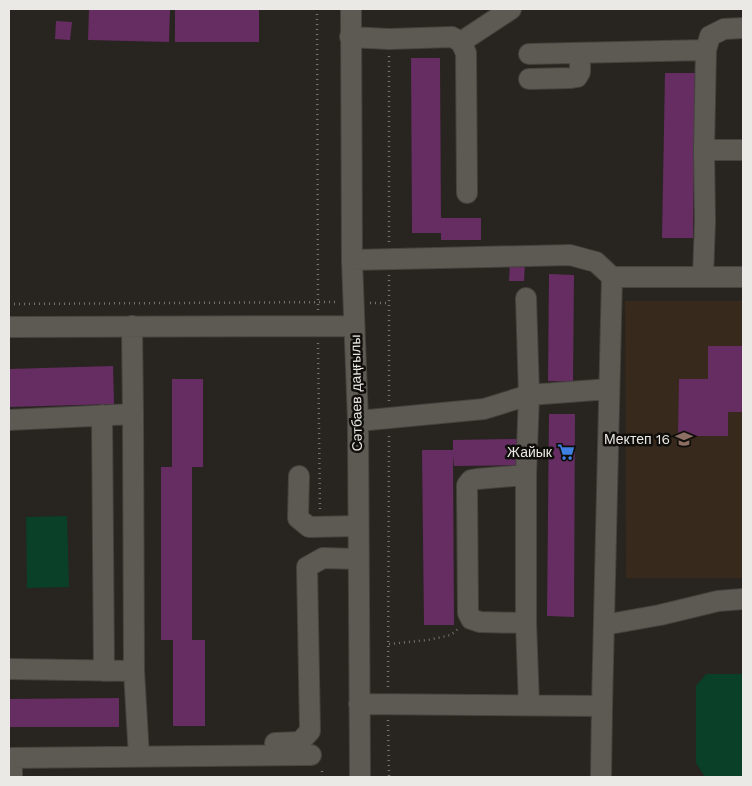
<svg xmlns="http://www.w3.org/2000/svg" width="752" height="786" font-family="'Work Sans',sans-serif">
  <style>
    .education { fill: #37291c }
    .grass { fill: #094027 }
    .building { fill: #652d62 }
    .lines { fill: none; stroke-linecap: round; stroke-linejoin: round }
    .minor-casing { stroke: #45433e; stroke-width: 22 }
    .path { stroke: #75726d; stroke-width: 2.5; stroke-dasharray: 1 4; stroke-linecap: butt }
    .minor { stroke: #5d5a53; stroke-width: 20 }
    .labels { text-anchor: middle; dominant-baseline: central; stroke-width: 5; stroke-linejoin: round; paint-order: stroke }
    .street-label { font-size: 14px; fill: #ebe9e5; stroke: #0f0e0b }
    .poi-label { font-size: 14px; fill: #ebe9e5; stroke: #0f0e0b; text-anchor: end }
  </style>
  <rect width="100%" height="100%" fill="#28241f"/>
  <path class="education" d="M625 301H743V578H626Z"/>
  <path class="grass" d="M67 516 69 587 27 588 26 517Z
    M706 674H743L742 777H705L696 763V686Z"/>
  <path class="building" d="M89 9H170L169 42 88 40Z
    M175 9H259V42H175Z
    M56 21 72 22 70 40 55 39Z
    M411 58H440L441 218H481V240H441V233H412Z
    M665 73H695L693 238H662Z
    M510 263H525L524 281H509Z
    M549 274 574 275 573 382 548 381Z
    M708 346H743V412H728V436H678L679 379H708Z
    M113 366 114 404 9 407V369Z
    M172 379H203V467H192V640H205V726H173V640H161V467H172Z
    M549 414H575L574 617 547 616Z
    M518 439V465L454 466 453 456 454 625H424L422 450H453V440Z
    M119 698V727H9V699Z"/>
  <g class="lines">
    <g class="minor-casing">
      <path id="minor" d="M351 9 352 260 358 421 360 777
        M350 37 389 39 452 37 461 42 466 53 467 193
        M461 42 511 9
        M529 54 706 50
        M529 79 571 78 577 77 580 72V53
        M704 150H743
        M352 260 570 255 596 262 612 277
        M703 277 705 221 704 150 706 50 710 36 724 29 743 28
        M526 298 529 395 526 475V623L529 705
        M9 327 354 326
        M102 415 104 671
        M9 420 133 414 132 326
        M358 421 484 409 529 395 609 389
        M299 476 298 518 309 527 358 526
        M526 623 480 622 471 619 468 613 467 485 471 480 477 479 526 475
        M604 625 660 615 718 601 743 599
        M9 669 134 671 133 414
        M134 671 139 757
        M359 704 602 706
        M275 743 300 742 310 731 307 567 323 558 358 559
        M9 758 311 755
        M12 758V777
        M601 777 602 706 612 277H743"/>
    </g>
    <path class="path" d="M317 9 318 310
      M389 242V55
      M389 275V402
      M370 303H389
      M9 304 337 302
      M318 343 320 510
      M389 644 428 640 451 635 458 629
      M388 687 389 435
      M388 720 389 777
      M322 777V768"/>
    <use href="#minor" class="minor"/>
  </g>
  <defs>
    <g id="school-bare" transform="scale(1.35)"><path d="M0-5L7-2L0 1L-7-2ZM-4 1L0 2.5L4 1V4Q0 6-4 4Z" fill="#8d6e63" stroke="#0f0e0b" stroke-width="2.5" paint-order="stroke"/></g>
    <g id="supermarket-bare" transform="scale(1.35)"><path d="M-6-5.5h2.5l.6 2H6L4.5 2H-2.5L-4.4-4H-6ZM-1.5 3.2a1.3 1.3 0 1 0 .1 0ZM3 3.2a1.3 1.3 0 1 0 .1 0Z" fill="#3f7fe0" stroke="#0f0e0b" stroke-width="2.5" paint-order="stroke"/></g>
  </defs>
  <g fill-rule="evenodd">
    <use href="#school-bare" x="684" y="439"/>
    <use href="#supermarket-bare" x="566" y="452"/>
  </g>
  <g class="labels">
    <g class="street-label">
      <text transform="translate(356 393) rotate(-91)">Сәтбаев даңғылы</text>
    </g>
    <g class="poi-label">
      <text x="670" y="439">Мектеп 16</text>
      <text x="552" y="452">Жайык</text>
    </g>
  </g>
  <rect width="752" height="786" fill="none" stroke="#ebe9e5" stroke-width="20"/>
</svg>
